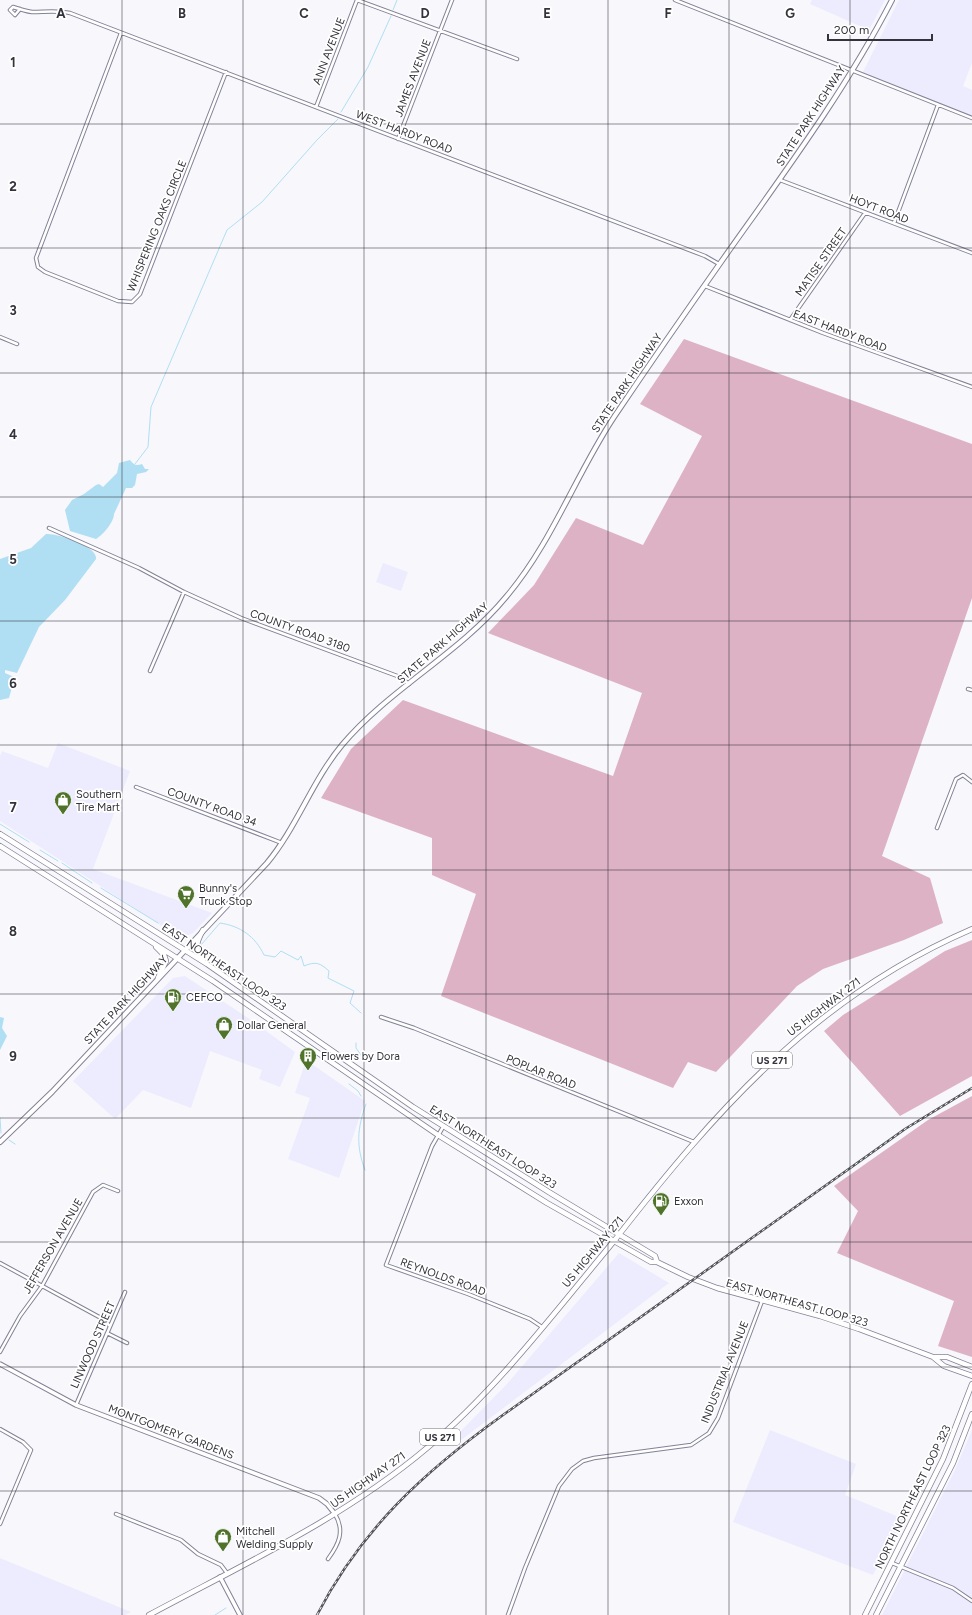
<svg xmlns="http://www.w3.org/2000/svg" width="972" height="1615" font-family="Figtree,sans-serif">
  <style>
    .built { fill: #edecfe }
    .forest { fill: #deb2c5 }
    .water { fill: #b0dff3 }
    .lines { fill: none; stroke-linecap: round; stroke-linejoin: round }
    .stream { stroke: #b0dff3; stroke-width: 1 }
    .minor-casing { stroke: #838296; stroke-width: 4.5 }
    .tertiary-casing { stroke: #838296; stroke-width: 5.5 }
    .secondary-casing { stroke: #838296; stroke-width: 6 }
    .primary-casing { stroke: #838296; stroke-width: 6 }
    .trunk-casing { stroke: #838296; stroke-width: 6 }
    .minor { stroke: #fff; stroke-width: 2.5 }
    .tertiary { stroke: #fff; stroke-width: 3.5 }
    .secondary { stroke: #fff; stroke-width: 4 }
    .primary { stroke: #fff; stroke-width: 4.5 }
    .trunk { stroke: #fff; stroke-width: 4.5 }
    .rail-casing { stroke: #54545b; stroke-width: 2.5 }
    .rail { stroke: #fff; stroke-width: 1; stroke-dasharray: 3; stroke-linecap: butt }
    .grid { fill: none; stroke: #33333b; stroke-width: 1; stroke-opacity: 0.55 }
    .labels { text-anchor: middle; dominant-baseline: central; stroke-width: 3.5; stroke-linejoin: round; paint-order: stroke }
    .shield { fill: #fff; stroke: #707076; stroke-width: 1 }
    .shield-label { font-size: 10px; font-weight: bold; fill: #33333b }
    .street-label { font-size: 11px; fill: #33333b; stroke: #fff }
    .poi-label { font-size: 11px; fill: #33333b; stroke: #fff; text-anchor: start }
    .grid-label { font-size: 13px; text-anchor: middle; font-weight: bold; fill: #33333b; stroke: #fff; stroke-width: 3.5; stroke-linejoin: round; paint-order: stroke }
  </style>
  <rect width="100%" height="100%" fill="#f7f7fc"/>
  <path class="built" d="M812 0H885L869 30 810 4Z
    M899 0H972V63L963 86 972 90V116L862 74Z
    M383 563 408 572 401 591 376 582Z
    M58 743 130 771 93 869 212 913 193 933 184 937 176 935 0 821V756L2 751 48 768Z
    M185 976 248 1018 295 1052 280 1087 259 1079 262 1070 210 1051 191 1108 143 1090 115 1119 73 1081 173 978Z
    M306 1060 365 1101 339 1178 288 1159 310 1098 295 1093Z
    M619 1253 669 1283 461 1440 456 1436 506 1385Z
    M770 1430 856 1464 845 1495 904 1519 873 1575 733 1522Z
    M972 1430V1615H882L954 1472Z
    M0 1558 131 1612 125 1615H0Z"/>
  <path class="forest" d="M684 339 972 444V598L882 856 930 878 943 923 904 940 823 969 797 986 716 1072 688 1062 673 1088 441 996 476 894 432 875V838L321 798 351 749 403 700 613 776 642 693 488 633 534 585 576 518 643 545 702 436 640 404Z
    M972 940V1076L900 1116 824 1031 843 1015 945 951Z
    M972 1096V1357L938 1346 954 1301 837 1253 858 1211 834 1186 928 1120Z"/>
  <path class="water" d="M130 460C134 465 136 466 142 464L145 469H149L146 472 137 474 135 485 132 488H126L114 514C114 522 103 535 96 539L70 531 65 510 72 500 84 494 96 485 99 484 103 487 117 473 119 463Z
    M46 534C57 533 98 546 96 559L65 600 39 627 17 673 5 670V673L14 677V680L9 698 0 700V559L31 548Z
    M0 1017 4 1018 2 1028 7 1036 0 1050Z"/>
  <g class="lines">
    <path class="stream" d="M393 10 397 0
      M341 112 368 67 391 16
      M135 464 148 447 151 407 227 230 262 202 317 140 338 119
      M0 824 29 842
      M40 850 58 861
      M62 863 92 883
      M101 888 158 923
      M166 929C173 933 183 933 187 936
      M201 945 220 923C240 926 255 936 264 955L275 957 281 951 298 960 301 956 304 966C316 961 320 963 329 971L328 978 354 991 350 1003 361 1013
      M356 1043V1048L363 1058 362 1061
      M349 1084 358 1091 361 1096
      M0 1118 1 1133
      M9 1140 15 1144
      M365 1170C356 1146 357 1129 366 1104
      M215 1615 226 1608"/>
    <g class="minor-casing">
      <path id="minor" d="M357 0 517 59
        M675 0 972 118
        M20 9 15 15 10 10 13 7C19 9 25 11 32 12 45 12 57 10 70 13L705 256 719 264
        M121 33 36 258 38 267 45 272 118 301 132 302 140 294 226 72
        M316 107 357 0
        M398 139 452 0
        M780 180 972 253
        M894 223 938 105
        M705 286 823 333 972 387
        M790 320 865 213
        M0 337 17 344
        M49 528 139 568 184 592 241 618 400 677 409 684
        M150 671 184 592
        M968 689 972 690
        M136 787 282 843
        M937 828 956 779 963 775 972 782
        M381 1017 414 1028 694 1142
        M443 1127 432 1146 386 1265 468 1294 530 1319 542 1327
        M0 1263 101 1318 110 1326
        M107 1333 127 1343
        M0 1352 20 1316 42 1286 93 1192 103 1185 118 1191
        M76 1405 125 1292
        M0 1429 23 1442 31 1450 0 1524
        M116 1514 181 1540 198 1554 221 1565 227 1573
        M328 1559C339 1544 345 1531 335 1514
        M892 1563 953 1588 972 1601
        M508 1615 525 1568 559 1486 572 1469 583 1461 594 1458 691 1445 709 1433 718 1418 762 1301"/>
    </g>
    <g class="tertiary-casing">
      <path id="tertiary" d="M0 1364 76 1405 319 1498 327 1504 335 1514
        M220 1577 240 1615"/>
    </g>
    <g class="secondary-casing">
      <path id="secondary" d="M0 1142 52 1092 267 863C297 827 312 781 342 745 389 689 459 654 506 597 552 543 575 476 614 417 649 365 685 313 721 262 781 177 844 93 892 0"/>
    </g>
    <g class="primary-casing">
      <path id="primary" d="M149 1615C244 1564 344 1518 427 1448 498 1388 555 1312 614 1241"/>
    </g>
    <g class="trunk-casing">
      <path id="trunk" d="M0 834 207 964 413 1107 552 1194 655 1256 657 1262
        M0 846 213 981 438 1135 547 1203 651 1262H657L688 1277 717 1288 820 1316 859 1329 933 1357 944 1366 972 1376
        M203 930C196 943 194 949 203 960
        M156 947 164 955 166 961 158 978
        M614 1241C716 1110 816 996 972 929
        M934 1357H947L972 1367
        M865 1615 943 1459 972 1384
        M876 1615 953 1463 972 1414"/>
    </g>
    <use href="#minor" class="minor"/>
    <use href="#tertiary" class="tertiary"/>
    <use href="#secondary" class="secondary"/>
    <use href="#primary" class="primary"/>
    <use href="#trunk" class="trunk"/>
    <g class="rail-casing">
      <path id="rail" d="M317 1615C362 1528 425 1471 503 1415L905 1129 972 1088"/>
    </g>
    <use href="#rail" class="rail"/>
  </g>
  <path class="grid" d="M122 0V1615M243 0V1615M364 0V1615M486 0V1615M608 0V1615M729 0V1615M850 0V1615M0 124H972M0 248H972M0 373H972M0 497H972M0 621H972M0 745H972M0 870H972M0 994H972M0 1118H972M0 1242H972M0 1367H972M0 1491H972"/>
  <defs>
    <g id="shop-pin" transform="scale(0.9)"><path d="M0 17L-7.5 6A9.5 9.5 0 1 1 7.5 6Z" fill="#50732c" stroke="#fff"/><path d="M-5-2.5h2.3a2.7 3.5 0 0 1 5.4 0H5L5.5 6h-11ZM-1.5-2.5h3a1.5 2.3 0 0 0-3 0Z" fill="#fff"/></g>
    <g id="supermarket-pin" transform="scale(0.9)"><path d="M0 17L-7.5 6A9.5 9.5 0 1 1 7.5 6Z" fill="#50732c" stroke="#fff"/><path d="M-6-5.5h2.5l.6 2H6L4.5 2H-2.5L-4.4-4H-6ZM-1.5 3.2a1.3 1.3 0 1 0 .1 0ZM3 3.2a1.3 1.3 0 1 0 .1 0Z" fill="#fff"/></g>
    <g id="fuel-pin" transform="scale(0.9)"><path d="M0 17L-7.5 6A9.5 9.5 0 1 1 7.5 6Z" fill="#50732c" stroke="#fff"/><path d="M-5.5-6h7V0h2V4h1.3V-2.5L3-4.5l.8-.8L6-3V5H2.5V1h-1V6h-7ZM-4.2-4.7v3.2H.2V-4.7Z" fill="#fff"/></g>
    <g id="building-pin" transform="scale(0.9)"><path d="M0 17L-7.5 6A9.5 9.5 0 1 1 7.5 6Z" fill="#50732c" stroke="#fff"/><path d="M-4-6H4V6H1V3H-1V6H-4ZM-2.5-4.3h1.7v1.8h-1.7ZM.8-4.3h1.7v1.8H.8ZM-2.5-1h1.7V.8h-1.7ZM.8-1h1.7V.8H.8Z" fill="#fff"/></g>
  </defs>
  <g fill-rule="evenodd">
    <use href="#shop-pin" x="63" y="800"/>
    <use href="#supermarket-pin" x="186" y="894"/>
    <use href="#fuel-pin" x="173" y="997"/>
    <use href="#shop-pin" x="224" y="1025"/>
    <use href="#building-pin" x="308" y="1056"/>
    <use href="#fuel-pin" x="661" y="1201"/>
    <use href="#shop-pin" x="223" y="1537"/>
  </g>
  <g class="labels">
    <g class="shield">
      <rect x="752" y="1052" width="40" height="16" rx="3"/>
      <rect x="420" y="1429" width="40" height="16" rx="3"/>
    </g>
    <g class="shield-label">
      <text x="772" y="1060">US 271</text>
      <text x="440" y="1437">US 271</text>
    </g>
    <g class="street-label">
      <text transform="translate(329 51) rotate(-69)">ANN AVENUE</text>
      <text transform="translate(413 78) rotate(-69)">JAMES AVENUE</text>
      <text transform="translate(811 116) rotate(-57)">STATE PARK HIGHWAY</text>
      <text transform="translate(404 132) rotate(21)">WEST HARDY ROAD</text>
      <text transform="translate(879 209) rotate(21)">HOYT ROAD</text>
      <text transform="translate(157 226) rotate(-68)">WHISPERING OAKS CIRCLE</text>
      <text transform="translate(821 262) rotate(-55)">MATISE STREET</text>
      <text transform="translate(840 331) rotate(21)">EAST HARDY ROAD</text>
      <text transform="translate(627 383) rotate(-56)">STATE PARK HIGHWAY</text>
      <text transform="translate(300 631) rotate(20)">COUNTY ROAD 3180</text>
      <text transform="translate(443 643) rotate(-41)">STATE PARK HIGHWAY</text>
      <text transform="translate(212 807) rotate(20)">COUNTY ROAD 34</text>
      <text transform="translate(224 967) rotate(34)">EAST NORTHEAST LOOP 323</text>
      <text transform="translate(126 1000) rotate(-47)">STATE PARK HIGHWAY</text>
      <text transform="translate(824 1007) rotate(-37)">US HIGHWAY 271</text>
      <text transform="translate(541 1072) rotate(22)">POPLAR ROAD</text>
      <text transform="translate(493 1147) rotate(32)">EAST NORTHEAST LOOP 323</text>
      <text transform="translate(53 1246) rotate(-60)">JEFFERSON AVENUE</text>
      <text transform="translate(593 1252) rotate(-50)">US HIGHWAY 271</text>
      <text transform="translate(443 1277) rotate(20)">REYNOLDS ROAD</text>
      <text transform="translate(797 1303) rotate(16)">EAST NORTHEAST LOOP 323</text>
      <text transform="translate(93 1345) rotate(-66)">LINWOOD STREET</text>
      <text transform="translate(725 1372) rotate(-68)">INDUSTRIAL AVENUE</text>
      <text transform="translate(171 1432) rotate(21)">MONTGOMERY GARDENS</text>
      <text transform="translate(368 1480) rotate(-35)">US HIGHWAY 271</text>
      <text transform="translate(913 1497) rotate(-64)">NORTH NORTHEAST LOOP 323</text>
    </g>
    <g class="poi-label">
      <text x="76" y="794">Southern<tspan x="76" dy="13">Tire Mart</tspan></text>
      <text x="199" y="888">Bunny's<tspan x="199" dy="13">Truck Stop</tspan></text>
      <text x="186" y="997">CEFCO</text>
      <text x="237" y="1025">Dollar General</text>
      <text x="321" y="1056">Flowers by Dora</text>
      <text x="674" y="1201">Exxon</text>
      <text x="236" y="1531">Mitchell<tspan x="236" dy="13">Welding Supply</tspan></text>
    </g>
  </g>
  <g class="grid-label">
    <text x="61" y="18">A</text>
    <text x="182" y="18">B</text>
    <text x="304" y="18">C</text>
    <text x="425" y="18">D</text>
    <text x="547" y="18">E</text>
    <text x="668" y="18">F</text>
    <text x="790" y="18">G</text>
    <text x="13" y="67">1</text>
    <text x="13" y="191">2</text>
    <text x="13" y="315">3</text>
    <text x="13" y="439">4</text>
    <text x="13" y="564">5</text>
    <text x="13" y="688">6</text>
    <text x="13" y="812">7</text>
    <text x="13" y="936">8</text>
    <text x="13" y="1061">9</text>
  </g>
  <path d="M828 34v6h104v-6" fill="none" stroke="#33333b" stroke-width="2"/>
  <text x="834" y="34" font-size="12" fill="#33333b" stroke="#ffffff" stroke-width="3" paint-order="stroke">200 m</text>
</svg>
